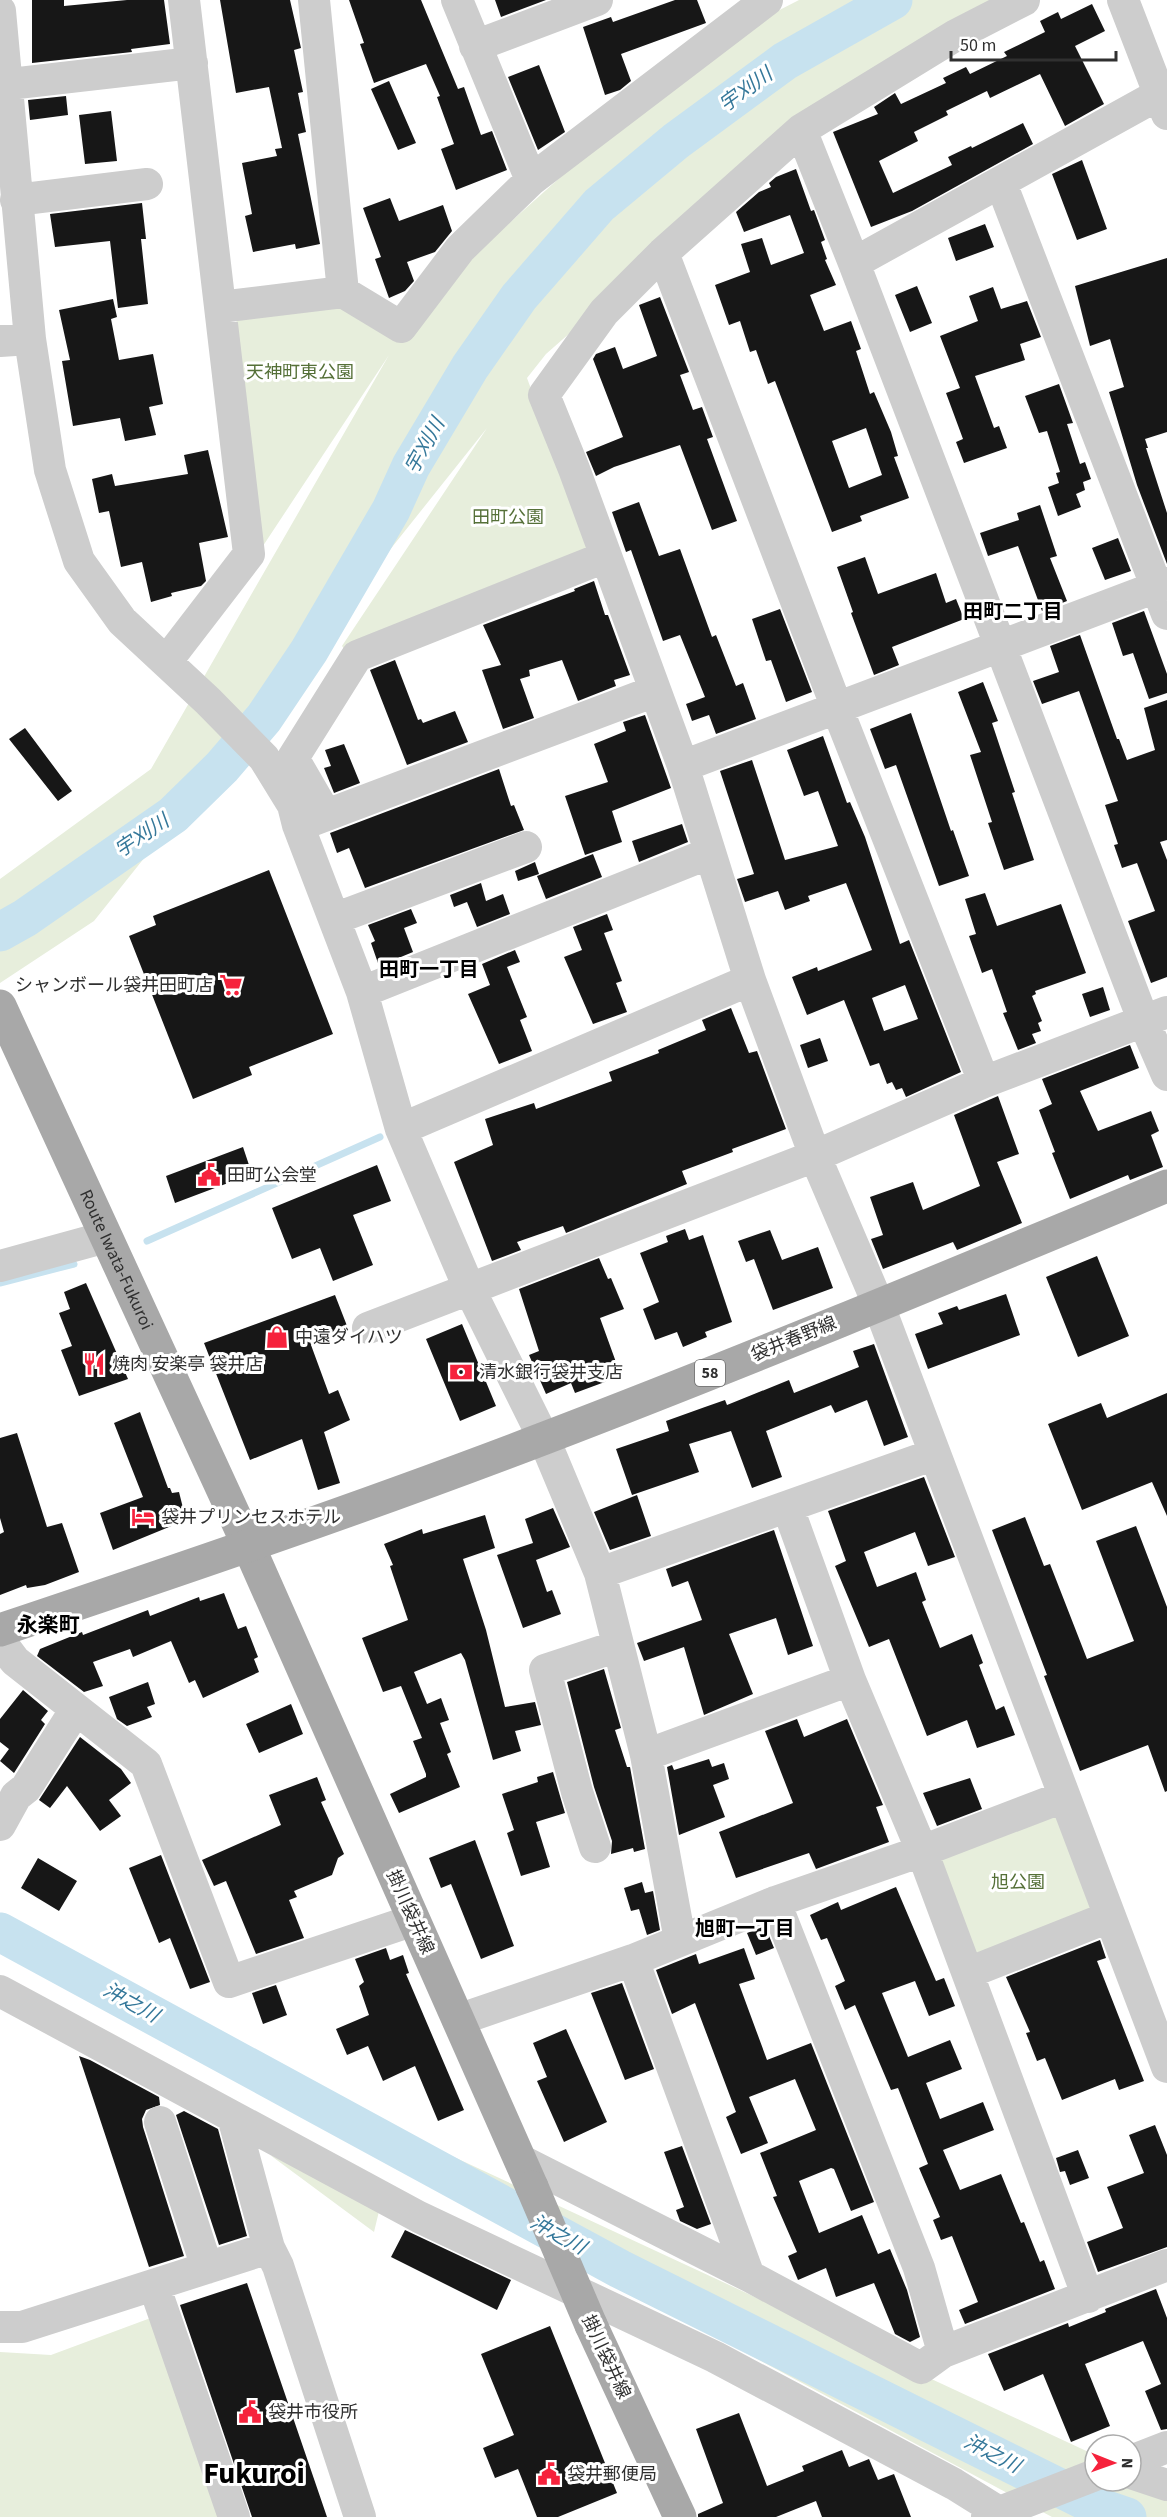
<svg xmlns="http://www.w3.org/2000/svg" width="1167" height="2517" font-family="'Source Sans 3','Noto Sans JP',sans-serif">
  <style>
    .green { fill: #e7eedc }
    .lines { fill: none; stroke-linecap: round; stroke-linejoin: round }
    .stream { stroke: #c7e2ef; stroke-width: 7 }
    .river { stroke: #c7e2ef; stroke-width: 39 }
    .building { fill: #171717; fill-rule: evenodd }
    .minor { stroke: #cdcdcd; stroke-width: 32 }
    .major { stroke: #a8a8a8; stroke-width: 33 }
    .major-bridge { stroke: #a8a8a8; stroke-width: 33 }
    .labels { text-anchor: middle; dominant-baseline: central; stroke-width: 6; stroke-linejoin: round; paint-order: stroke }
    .shield { fill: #fff; stroke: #6e6e6e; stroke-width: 1.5 }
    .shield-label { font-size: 16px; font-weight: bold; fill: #303030 }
    .park-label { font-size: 18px; fill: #557038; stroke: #fff }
    .poi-label { font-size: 18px; fill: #303030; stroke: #fff; text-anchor: start }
    .street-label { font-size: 18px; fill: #303030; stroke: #fff }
    .water-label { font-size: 20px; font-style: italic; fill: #35789a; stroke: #fff }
    .neighbourhood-label { font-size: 20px; font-weight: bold; fill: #000; stroke: #fff }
    .quarter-label { font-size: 21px; font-weight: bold; fill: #000; stroke: #fff }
    .town-label { font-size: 30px; font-weight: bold; fill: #000; stroke: #fff }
  </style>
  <rect width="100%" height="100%" fill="#fff"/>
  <path class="green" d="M799 0H1003L801 130 546 354 527 378 590 549 345 650 342 646 487 428 94 921 0 983V879L151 769 389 355 257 555 236 316 341 302 396 342 418 305 703 49Z
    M1059 1813 1095 1903 1091 1915 982 1959 970 1955 934 1864 940 1852Z
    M0 1919 413 2138 1095 2455V2481H1131L1167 2489V2517H1052L0 1953Z
    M270 2155 380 2207 374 2232Z
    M156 2316 226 2517H0V2352L51 2355Z"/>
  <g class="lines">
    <path class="stream" d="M147 1241 380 1137
      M0 1283 74 1264"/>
    <path class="river" d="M0 932 25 918 173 815 222 767 264 718 309 651 391 510 411 466 470 367 519 297 599 205 676 141 785 61 893 0
      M0 1932 620 2269 1098 2507 1127 2517"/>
  </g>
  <path class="building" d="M32 0H64V6L127 0H164L170 44 131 49 132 52 32 63Z
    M220 0H290L301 48 294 50 303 92 298 93 306 132 298 134 320 244 296 249 295 244 253 252 245 216 252 214 242 163 277 156 275 149 282 148 269 87 236 93Z
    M349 0H421L458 89 464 87 481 135 492 131 507 170 456 190 441 149 454 144 437 97 440 96 426 64 374 83 360 44 364 43Z
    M495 0H546L501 17Z
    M675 0H697L706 23 621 54 631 81 620 90 605 95 583 27 611 17 613 22Z
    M1092 4 1105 31 1075 46 1104 104 1065 126 1040 74 990 98 987 91 946 111 948 115 914 132 918 141 879 161 893 193 952 165 948 157 971 146 972 148 1023 123 1033 144 912 211 871 227 833 132 878 114 874 107 895 93 901 104 946 83 943 78 966 67 970 74 1007 56 1004 52 1045 32 1040 21 1058 12 1061 19Z
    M539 65 565 132 538 150 508 77Z
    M389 81 416 143 398 150 371 89Z
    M66 96 68 115 30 120 28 100Z
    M111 111 117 161 85 164 79 115Z
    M1082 160 1107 229 1077 240 1052 174Z
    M796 169 811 211 814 210 825 240 821 242 827 259 825 260 836 285 810 295 824 331 851 321 861 349 856 351 870 394 874 392 891 432 898 456 894 457 909 498 860 516 862 521 832 532 775 381 768 384 756 350 750 352 740 321 729 325 715 285 750 272 741 244 762 238 771 265 804 253 790 215 744 232 736 212 759 192 771 187 769 183 776 177ZM866 428 882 475 849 488 832 441Z
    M390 198 399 221 443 205 452 231 435 252 407 262 414 281 405 291 389 298 375 259 381 257 363 208Z
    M142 203 146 239H141L148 304 118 308 110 241 55 247 50 214Z
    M985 224 994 247 956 261 948 238Z
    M1167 258V432L1145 439 1148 448H1146L1167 513V564L1137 485 1109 392 1124 387 1110 339 1090 346 1075 286Z
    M917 286 932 323 910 332 895 295Z
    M993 287 1001 309 1027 301 1041 337 1020 344 1025 360 975 376 994 428 999 426 1007 448 964 463 956 442 963 439 946 393 960 388 940 336 978 321 969 296Z
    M660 297 689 372 680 375 693 410 702 407 713 437 707 439 737 521 712 530 680 445 614 467 596 476 586 452 623 437 593 359 596 354 615 347 623 369 657 356 639 305Z
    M113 299 117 317 111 319 119 360 153 354 163 404 149 407 156 435 125 441 120 418 73 426 62 361 70 360 59 310Z
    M1059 384 1073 423 1067 424 1080 464 1085 462 1091 479 1083 482 1085 490 1076 494 1081 507 1058 516 1048 487 1059 483 1056 473 1060 472 1047 431 1039 433 1025 396Z
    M208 450 228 537 199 543 206 581 201 586 171 593 172 596 151 602 142 562 121 567 109 511 99 513 92 479 112 474 115 486 188 474 184 455Z
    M639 502 659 556 680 549 712 637 716 635 736 686 743 683 756 719 716 734 709 715 692 721 686 704 705 697 680 635 663 641 631 550 626 552 612 512Z
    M1040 505 1057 556 1050 558 1067 601 1042 611 1018 546 988 556 980 533 1019 520 1017 513Z
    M1118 538 1131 571 1105 580 1092 548Z
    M865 557 878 594 936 573 946 603 956 599 964 619 892 647 899 665 874 675 851 613 853 612 837 567Z
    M594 581 605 615H608L630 675 614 680 616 686 578 701 562 660 529 670 530 676 520 679 534 718 503 729 482 670 501 665 483 625 575 591 574 589Z
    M780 609 812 692 786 702 771 660 766 661 752 619Z
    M1144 611 1167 674V693L1149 699 1133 653 1123 656 1112 623Z
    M1080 635 1117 739H1119L1127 760 1155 750 1144 708 1167 700V840L1160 842 1167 860V977L1151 983 1128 921 1155 911 1137 863 1122 868 1114 845 1118 844 1105 805 1118 801 1079 691 1042 704 1033 681 1059 672 1050 646Z
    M395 660 418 720 421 719 423 723 455 711 468 742 407 765 370 670Z
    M983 682 998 721 992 723 1015 792 1012 793 1034 860 1004 870 988 823 992 822 970 755 981 752 958 692Z
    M911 713 951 831 953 830 969 876 939 886 896 765 885 769 870 729Z
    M645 715 671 788 612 811 622 842 585 855 565 796 608 782 594 744 626 731 623 722Z
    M25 728 72 791 58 801 9 739Z
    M823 736 847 803 850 802 865 837 900 944 909 940 961 1072 906 1097 902 1088 896 1090 892 1082 887 1084 879 1063 870 1066 844 1000 807 1015 792 977 817 967 818 971 872 950 846 883 808 896 810 901 785 910 778 891 745 902 737 879 754 874 720 771 752 760 785 860 838 846 818 791 804 796 787 750ZM905 985 918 1019 884 1031 872 998Z
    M344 744 360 783 334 793 324 768 331 766 325 750Z
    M499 769 511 806 514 805 524 830 365 888 349 848 337 853 330 833Z
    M682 824 688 842 639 862 632 841Z
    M593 854 602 877 546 899 537 876Z
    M535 862 539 874 518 881 515 871Z
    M269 870 333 1034 249 1067 252 1075 193 1099 129 936 156 925 153 916Z
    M481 883 486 901 503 894 510 914 477 927 467 902 454 907 450 895Z
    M985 893 997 926 1061 904 1086 973 1035 991 1036 994 1032 996 1042 1021 1038 1023 1041 1031 1032 1034 1036 1043 1018 1050 1003 1013 1007 1012 992 969 982 973 969 936 976 934 965 899Z
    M411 909 417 923 404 928 413 952 379 966 371 943 375 941 368 925Z
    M607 914 613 930 604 933 622 981 616 983 627 1012 593 1024 564 957 582 950 573 927Z
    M515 950 520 962 507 967 527 1017 520 1020 532 1051 499 1064 468 994 490 985 482 964Z
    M1103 987 1110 1010 1090 1017 1082 994Z
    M731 1008 749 1053 757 1051 786 1129 732 1149 733 1152 682 1171 687 1184 566 1233 563 1226 517 1242 521 1250 492 1261 454 1162 493 1145 485 1119 534 1103 536 1109 612 1081 609 1072 659 1053 658 1050 706 1030 702 1020Z
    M820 1038 828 1061 808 1068 800 1045Z
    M1130 1045 1139 1068 1080 1091 1098 1131 1151 1111 1159 1131 1151 1135 1163 1167 1130 1180 1128 1175 1070 1199 1052 1153 1055 1152 1039 1110 1052 1104 1042 1079Z
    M998 1096 1019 1154 997 1162 1022 1223 957 1250 953 1242 883 1269 871 1239 883 1235 870 1197 913 1182 923 1210 980 1186 954 1115Z
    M243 1147 252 1174 175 1203 166 1176Z
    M377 1165 391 1201 353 1215 373 1265 333 1281 320 1248 292 1259 272 1208Z
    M685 1229 689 1240 703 1235 732 1322 705 1332 707 1337 683 1347 677 1332 655 1340 643 1309 659 1302 640 1253 668 1242 666 1236Z
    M770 1230 782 1260 818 1247 833 1288 773 1310 754 1259 746 1262 738 1241Z
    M1097 1256 1129 1336 1078 1357 1046 1277Z
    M599 1258 608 1279 611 1278 624 1309 600 1318 621 1376 575 1393 571 1383 546 1394 529 1355 539 1351 519 1289Z
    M86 1283 128 1379 79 1396 61 1350 72 1346 59 1313 70 1309 64 1292Z
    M1006 1294 1020 1335 928 1369 915 1334 943 1324 938 1313 957 1306 959 1310Z
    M335 1295 349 1331 311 1345 329 1394 338 1390 350 1420 324 1432 340 1483 318 1490 302 1439 250 1460 204 1343Z
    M462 1324 496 1406 460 1421 426 1339Z
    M874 1344 908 1437 884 1446 867 1400 835 1413 831 1405 766 1431 782 1477 752 1488 731 1431 689 1444 699 1472 632 1495 616 1449 669 1431 666 1421 705 1407 725 1400 727 1405 789 1380 794 1393 859 1367 853 1351Z
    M1167 1393V1516L1152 1482 1082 1510 1048 1424 1101 1403 1107 1418Z
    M140 1412 168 1488H170L172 1493 179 1492 186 1520 113 1550 100 1513 143 1497 114 1423Z
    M17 1433 47 1527 62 1523 79 1572 45 1585 27 1588 26 1585 0 1595V1534L4 1532 0 1518V1438Z
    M924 1477 955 1557 928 1566 915 1532 864 1552 877 1587 916 1572 926 1600 922 1602 940 1648 972 1634 983 1663 979 1665 996 1710 1004 1706 1015 1735 977 1748 967 1720 927 1736 889 1639 869 1647 835 1566 846 1561 828 1511Z
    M637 1495 651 1536 610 1550 594 1512Z
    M553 1508 570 1547 536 1560 547 1592 552 1590 561 1614 523 1628 497 1555 533 1543 525 1519Z
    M485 1515 495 1548 463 1559 486 1630 505 1707 535 1702 541 1725 515 1731 521 1751 493 1760 465 1660 461 1653 414 1672 427 1704 441 1698 449 1720 440 1723 451 1752 447 1754 460 1787 399 1813 390 1794 426 1777V1774L413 1741 422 1738 401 1686 383 1692 362 1638 408 1620 390 1566 393 1565 384 1544 422 1529 423 1534Z
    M1025 1517 1044 1566 1050 1564 1087 1659 1134 1641 1096 1541 1136 1526 1167 1607V1791L1165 1792 1148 1745 1080 1771 1044 1676 1047 1675 992 1530Z
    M774 1530 813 1646 788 1655 776 1618 729 1634 753 1694 704 1715 684 1647 644 1661 637 1643 702 1620 688 1581 672 1587 666 1569Z
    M224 1593 238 1629 246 1626 258 1657 254 1659 259 1672 203 1698 195 1680 189 1683 171 1641 133 1657 130 1649 93 1662 103 1686 84 1692 37 1656 40 1649 82 1632 83 1635 148 1610 150 1616 199 1597 200 1601Z
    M604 1669 621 1728 615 1730 627 1767H630L645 1849 634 1852 633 1848 611 1854 612 1841 594 1787 567 1682Z
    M148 1682 155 1704 147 1707 152 1717 127 1726 117 1719 109 1697Z
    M23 1690 48 1711 41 1720 45 1724 14 1773 0 1761 9 1749 0 1742V1719Z
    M291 1704 303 1734 259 1753 246 1724Z
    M797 1719 804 1737 847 1719 883 1805 876 1807 889 1842 816 1869 809 1853 736 1878 719 1832 793 1803 765 1731Z
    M80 1737 121 1769 131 1783 109 1800 121 1816 100 1831 67 1786 50 1808 39 1800Z
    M709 1759 712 1767 724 1763 729 1779 713 1785 725 1817 679 1835 667 1767 672 1765 674 1770Z
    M553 1772 565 1813 536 1822 550 1867 521 1876 507 1833 514 1830 502 1794 538 1782 537 1777Z
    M317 1777 326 1800 321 1802 344 1854 338 1858 332 1875 294 1891 297 1897 289 1900 304 1938 256 1954 226 1881 214 1886 202 1860 281 1825 269 1795Z
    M970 1778 982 1809 937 1826 923 1793Z
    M475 1840 514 1946 481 1959 451 1884 441 1888 429 1858Z
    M161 1855 210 1982 190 1989 170 1938 159 1943 129 1868Z
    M38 1858 77 1881 59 1911 21 1888Z
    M642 1882 645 1893 653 1891 660 1930 647 1935 639 1909 631 1911 624 1888Z
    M896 1887 936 1981 944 1978 955 2006 929 2016 915 1981 882 1993 908 2057 950 2040 962 2069 926 2083 940 2119 983 2102 994 2130 943 2150 960 2190 1001 2174 1021 2223 1024 2222 1040 2262 1044 2260 1055 2289 965 2324 959 2310 978 2302 952 2236 941 2240 933 2220 940 2217 919 2168 928 2164 898 2088 891 2090 855 2005 845 2010 835 1986 845 1981 827 1938 821 1940 810 1915 838 1902 841 1910Z
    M765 1926 774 1948 756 1955 747 1933Z
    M1100 1940 1106 1958 1097 1961 1144 2081 1119 2090 1115 2079 1062 2100 1045 2058 1037 2061 1026 2033 1030 2032 1006 1977Z
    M386 1948 390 1960 403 1955 409 1973 406 1974 464 2110 438 2121 415 2066 383 2081 368 2046 347 2055 336 2029 369 2015 359 1986 364 1982 355 1959Z
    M744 1948 755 1979 739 1984 767 2060 811 2043 874 2202 851 2211 834 2169 831 2168 799 2181 819 2233 862 2215 878 2254 890 2249 907 2290 920 2337 910 2342 895 2334 874 2283 836 2297 826 2268 798 2280 788 2256 797 2252 773 2197 777 2196 760 2153 816 2130 795 2079 749 2097 768 2143 741 2154 726 2117 736 2112 695 2003 672 2014 656 1970 696 1954 699 1964Z
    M622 1983 654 2069 625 2080 591 1993Z
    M276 1985 287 2015 263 2024 252 1993Z
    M566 2029 607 2122 564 2142 537 2081 547 2077 533 2043Z
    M79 2056 90 2060 159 2097 160 2105 146 2110 142 2119 143 2127 184 2256 149 2267Z
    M184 2111 218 2129 247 2236 219 2245 176 2115Z
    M1155 2125 1167 2155V2247L1098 2272 1087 2242 1123 2228 1107 2187 1144 2173 1129 2135Z
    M682 2146 711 2224 697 2229 680 2221 676 2210 684 2207 664 2152Z
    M1078 2150 1089 2178 1070 2185 1065 2171 1060 2172 1056 2158Z
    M405 2230 511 2280 497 2310 391 2257Z
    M247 2283 327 2517H252L180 2305Z
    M1156 2289 1167 2318V2429L1161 2430 1145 2391 1161 2384 1143 2341 1085 2364 1110 2426 1071 2442 1043 2374 1004 2391 988 2354 1068 2323 1069 2327 1106 2312 1105 2309Z
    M550 2326 617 2493 558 2517H537L518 2469 495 2478 483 2448 514 2435 481 2354Z
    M739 2413 767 2486 804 2471 802 2466 842 2450 849 2467 869 2459 878 2480 894 2474 911 2517H822L816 2501 776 2517H698V2514L723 2503 696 2429Z"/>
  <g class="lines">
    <path class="minor" d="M314 0 343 292
      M1024 0 956 35 801 130 663 253 604 312 544 395 574 469 683 766 750 980 815 1156 879 1306 1167 2067
      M1123 0 1167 114
      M0 11 30 339 50 470 79 561 122 621 208 701 264 758 293 805 298 825 362 992 401 1129 469 1288 544 1439 600 1573 646 1755 680 1940
      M475 46 597 0
      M0 85 192 63
      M801 130 854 263 1144 1022 1167 1075
      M531 180 767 0
      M1001 183 1167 614
      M16 200 147 184
      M663 253 837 708 984 1082
      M854 263 1167 90
      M220 307 343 292 401 327 460 249 531 180 457 0
      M0 341 30 339
      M166 662 249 554 184 0
      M683 766 1167 583
      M326 815 293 758 357 656 605 557
      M308 822 655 691
      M334 919 526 847
      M362 992 710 853
      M401 1129 750 980
      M0 1266 106 1237
      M368 1328 815 1156 984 1082 1167 1012
      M788 1508 850 1680
      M600 1573 935 1454
      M0 1641 15 1661 146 1764 229 1982 414 1920
      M646 1755 850 1680 922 1851 1088 2297
      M0 1825 16 1796 26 1788 76 1709
      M595 1847 577 1792 545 1670 618 1646
      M775 1902 919 2268 943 2352
      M633 1960 749 2276
      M968 1973 1109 1917
      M0 1991 419 2217 715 2357 954 2484 1007 2517
      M458 2020 633 1960 775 1902 922 1851 1063 1797
      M233 2117 269 2248
      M160 2122 207 2268
      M520 2160 749 2276 921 2368 943 2352 1167 2265
      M154 2285 234 2517
      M0 2327H22L269 2248 278 2266 360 2517
      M1131 2461 1167 2447
      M1131 2473 1167 2485
      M987 2517 1095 2475"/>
    <g class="major">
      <path id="s1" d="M0 1006 249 1547 532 2187"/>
      <path d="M0 1630C182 1569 365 1507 545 1438 754 1358 960 1272 1167 1186"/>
      <path d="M591 2325 680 2517"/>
    </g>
    <path class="major-bridge" d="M532 2187 591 2325"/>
  </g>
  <defs>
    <g id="supermarket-bare" transform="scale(1.8)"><path d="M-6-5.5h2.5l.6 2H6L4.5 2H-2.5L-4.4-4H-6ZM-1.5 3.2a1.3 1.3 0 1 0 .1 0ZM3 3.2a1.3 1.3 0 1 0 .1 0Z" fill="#f6223c" stroke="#fff" stroke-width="2.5" paint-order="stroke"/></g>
    <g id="civic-bare" transform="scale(1.8)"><path d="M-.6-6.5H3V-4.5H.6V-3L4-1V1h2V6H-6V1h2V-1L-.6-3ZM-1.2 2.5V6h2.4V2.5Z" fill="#f6223c" stroke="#fff" stroke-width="2.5" paint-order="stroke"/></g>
    <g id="shop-bare" transform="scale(1.8)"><path d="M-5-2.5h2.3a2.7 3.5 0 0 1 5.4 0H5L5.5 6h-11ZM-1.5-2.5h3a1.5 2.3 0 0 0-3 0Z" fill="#f6223c" stroke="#fff" stroke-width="2.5" paint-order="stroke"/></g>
    <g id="restaurant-bare" transform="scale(1.8)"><path d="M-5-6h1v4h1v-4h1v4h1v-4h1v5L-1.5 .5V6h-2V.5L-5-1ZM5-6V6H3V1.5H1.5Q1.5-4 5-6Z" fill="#f6223c" stroke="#fff" stroke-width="2.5" paint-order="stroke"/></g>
    <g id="bank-bare" transform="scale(1.8)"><path d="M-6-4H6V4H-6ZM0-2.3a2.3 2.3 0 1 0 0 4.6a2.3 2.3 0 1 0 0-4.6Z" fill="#f6223c" stroke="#fff" stroke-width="2.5" paint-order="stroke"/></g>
    <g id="hotel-bare" transform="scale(1.8)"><path d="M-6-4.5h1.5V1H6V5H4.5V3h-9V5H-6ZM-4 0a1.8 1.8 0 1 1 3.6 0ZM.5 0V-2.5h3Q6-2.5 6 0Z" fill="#f6223c" stroke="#fff" stroke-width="2.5" paint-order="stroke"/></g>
  </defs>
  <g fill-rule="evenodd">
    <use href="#supermarket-bare" x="231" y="985"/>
    <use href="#civic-bare" x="209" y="1175"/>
    <use href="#shop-bare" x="277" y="1337"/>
    <use href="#restaurant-bare" x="94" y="1364"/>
    <use href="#bank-bare" x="461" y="1372"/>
    <use href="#hotel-bare" x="143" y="1517"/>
    <use href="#civic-bare" x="250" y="2412"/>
    <use href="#civic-bare" x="549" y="2474"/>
  </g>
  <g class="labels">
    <rect class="shield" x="695" y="1360" width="30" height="26" rx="4.5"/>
    <g class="shield-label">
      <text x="710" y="1373">58</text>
    </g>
    <g class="park-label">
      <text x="300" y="372">天神町東公園</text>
      <text x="508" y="517">田町公園</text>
      <text x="1018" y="1882">旭公園</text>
    </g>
    <g class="poi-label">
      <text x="213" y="985" text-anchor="end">シャンボール袋井田町店</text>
      <text x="227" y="1175">田町公会堂</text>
      <text x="295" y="1337">中遠ダイハツ</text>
      <text x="112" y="1364">焼肉 安楽亭 袋井店</text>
      <text x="479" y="1372">清水銀行袋井支店</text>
      <text x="161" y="1517">袋井プリンセスホテル</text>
      <text x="268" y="2412">袋井市役所</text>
      <text x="567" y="2474">袋井郵便局</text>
    </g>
    <g class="street-label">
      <text stroke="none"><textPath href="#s1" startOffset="279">Route Iwata-Fukuroi</textPath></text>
      <text transform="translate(794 1339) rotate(-22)">袋井春野線</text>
      <text transform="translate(410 1912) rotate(66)">掛川袋井線</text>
      <text transform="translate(606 2357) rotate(65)">掛川袋井線</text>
    </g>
    <g class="water-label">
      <text transform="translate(746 90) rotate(-36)">宇刈川</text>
      <text transform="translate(425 446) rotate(-61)">宇刈川</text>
      <text transform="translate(142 836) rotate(-34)">宇刈川</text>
      <text transform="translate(131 2003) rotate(29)">沖之川</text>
      <text transform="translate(558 2235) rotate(29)">沖之川</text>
      <text transform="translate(992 2454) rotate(27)">沖之川</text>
    </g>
    <g class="neighbourhood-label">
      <text x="1013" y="612">田町二丁目</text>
      <text x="429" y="970">田町一丁目</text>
      <text x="745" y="1929">旭町一丁目</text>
    </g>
    <g class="quarter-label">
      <text x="48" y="1625">永楽町</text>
    </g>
    <g class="town-label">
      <text x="254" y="2473">Fukuroi</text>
    </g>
  </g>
  <g transform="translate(1113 2463) rotate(91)"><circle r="28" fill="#ffffff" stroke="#acacac" stroke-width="1.5"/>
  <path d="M0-4.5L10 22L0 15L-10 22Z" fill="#f6223c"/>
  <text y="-9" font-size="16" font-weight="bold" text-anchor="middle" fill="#303030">N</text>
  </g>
  <path d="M951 51v9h165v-9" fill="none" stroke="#303030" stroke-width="3"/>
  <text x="960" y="51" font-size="18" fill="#303030" stroke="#ffffff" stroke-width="4.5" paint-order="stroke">50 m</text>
</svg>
